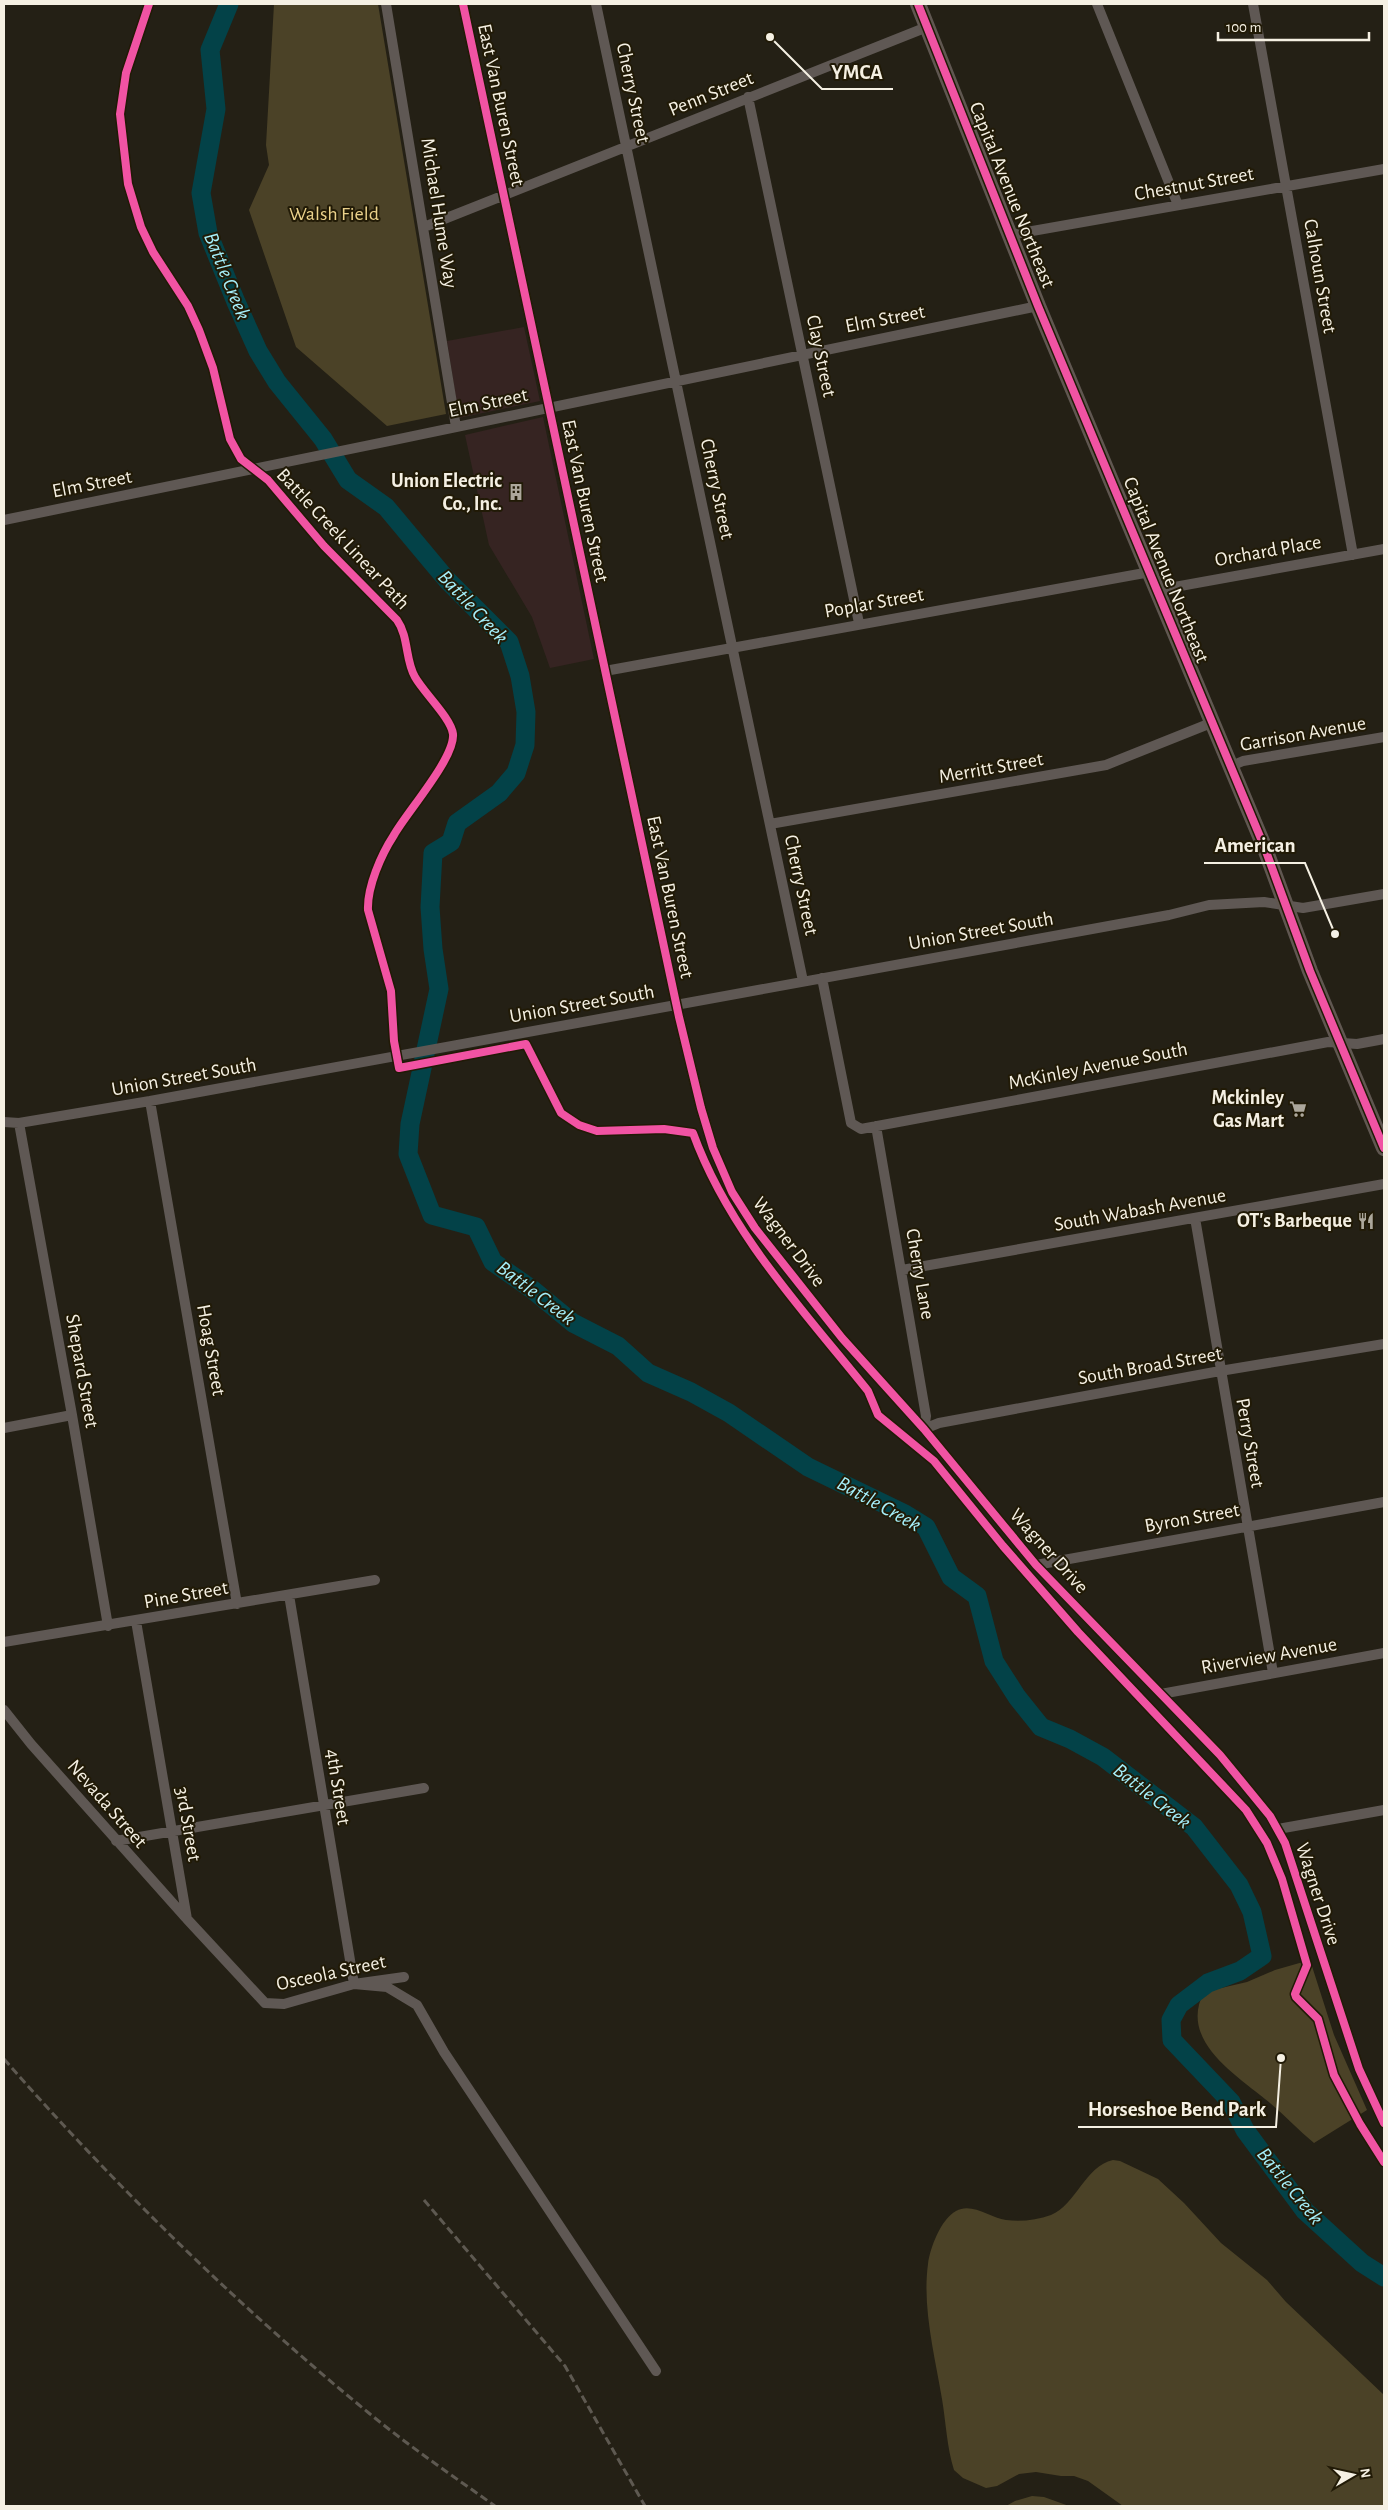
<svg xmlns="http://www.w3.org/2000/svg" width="1388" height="2510" font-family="'Alegreya Sans',sans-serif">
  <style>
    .commercial { fill: #362422 }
    .green { fill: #4b4227 }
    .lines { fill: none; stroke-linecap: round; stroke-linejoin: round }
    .river { stroke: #034248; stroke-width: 19 }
    .minor { stroke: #5f5854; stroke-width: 10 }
    .primary { stroke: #605751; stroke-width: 16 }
    .rail { stroke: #5e5951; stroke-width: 3; stroke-dasharray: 8 4; stroke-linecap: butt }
    .cycleway-casing { stroke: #211a06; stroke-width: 11 }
    .cycleway { stroke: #f153a3; stroke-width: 8 }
    .labels { text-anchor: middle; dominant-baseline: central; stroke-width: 4; stroke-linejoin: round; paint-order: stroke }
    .street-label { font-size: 20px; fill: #f5f0e3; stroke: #211a06 }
    .park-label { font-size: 20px; fill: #ead18b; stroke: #211a06 }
    .poi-label { font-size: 20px; font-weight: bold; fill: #f5f0e3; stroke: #211a06; text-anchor: end }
    .water-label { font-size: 21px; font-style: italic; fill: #a5effa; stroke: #211a06 }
    .leader { fill: none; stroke: #f5f0e3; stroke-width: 2 }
    .callout-dot { fill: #f5f0e3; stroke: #211a06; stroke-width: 2 }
    .callout-label { font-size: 21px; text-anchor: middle; font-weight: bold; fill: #f5f0e3; stroke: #211a06; stroke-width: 4; stroke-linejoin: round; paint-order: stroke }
  </style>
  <rect width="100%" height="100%" fill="#242015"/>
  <path class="commercial" d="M524 327 540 401 459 418 447 341Z
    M543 417 594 659 550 668 532 617 489 545 465 435Z"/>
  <path class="green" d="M274 4H378L446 414 387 426 296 347 249 210 269 165 266 145Z
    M1310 1960 1334 2035 1367 2110 1314 2143C1297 2129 1282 2112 1265 2099 1233 2073 1179 2039 1204 1992L1247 1982 1275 1970Z
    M1113 2160 1120 2161 1158 2179 1184 2203 1221 2243 1267 2280 1286 2302 1384 2395V2506H1123L1088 2481 1074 2476H1061L1036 2472 1019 2474 997 2486 986 2488 963 2478 954 2470C947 2448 946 2423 942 2399 935 2356 922 2308 928 2264 930 2248 941 2219 956 2211 972 2202 990 2218 1006 2220 1021 2222 1037 2220 1051 2215 1076 2205 1085 2166 1113 2160Z
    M1032 2496 1044 2497 1069 2506H1006L1015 2501Z"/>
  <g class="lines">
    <path class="river" d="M229 4 210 50 216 109 201 193 208 233 236 302 258 351 277 382 323 439 348 480 386 507 447 580 509 642 520 676 526 712 525 745 516 773 499 793 457 823 451 842 433 853 430 907 433 949 439 989 410 1124 408 1154 432 1215 476 1227 493 1262 533 1290 573 1323 618 1346 648 1373 691 1392 729 1413 808 1467 905 1514 926 1527 951 1577 977 1596 994 1661 1017 1697 1041 1727 1070 1739 1103 1757 1194 1827 1239 1885 1252 1912 1262 1956 1240 1971 1208 1983 1179 2005 1171 2020 1172 2040 1231 2102 1245 2130 1305 2211 1362 2263 1384 2277"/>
    <path class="minor" d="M386 4 456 427
      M463 4 679 1017 701 1108 713 1148 732 1192 755 1228 842 1338 924 1429 1036 1565 1220 1755 1270 1816 1285 1843 1359 2069 1384 2123
      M596 4 803 981
      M1097 4 1178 205
      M1253 4 1353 555
      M748 97 859 623
      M424 227 927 27
      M1010 235 1384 169
      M4 520C349 450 693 378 1038 306
      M1158 590 1384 549
      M605 671 1150 572
      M1229 767 1243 761 1384 737
      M770 824 1106 765 1211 723
      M822 978 851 1123 861 1129 1328 1042 1357 1044 1384 1039
      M150 1101 237 1604
      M4 1122 19 1123 150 1101 1169 915 1209 905 1264 902 1303 908 1384 894
      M19 1123 72 1415 108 1626
      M876 1126 926 1416 924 1429
      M1195 1218 1273 1673
      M902 1270 1384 1184
      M4 1428 72 1415
      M924 1429 939 1423 1220 1371 1384 1344
      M1036 1565 1384 1502
      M289 1595 354 1984 387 1987 417 2005 444 2052 656 2371
      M136 1621 187 1919 265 2003 284 2004 354 1984 404 1977
      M4 1642 375 1580
      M1161 1694 1384 1653
      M4 1710 31 1744 186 1918
      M1278 1829 1384 1810
      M116 1841 424 1788"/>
    <path class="primary" d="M918 4 1038 306 1264 846 1310 971 1384 1148"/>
    <path class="rail" d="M4 2059C116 2187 238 2306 370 2414 410 2447 453 2476 495 2506
      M424 2200 565 2366 645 2506"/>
    <g class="cycleway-casing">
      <path id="cycleway" d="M149 4 126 73 120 114 128 184 141 227 153 252 188 306 199 330 213 368 230 439 241 459 268 480 324 546 397 620C409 637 405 660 415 677 424 693 451 718 453 734 455 758 407 812 394 835 381 855 367 887 368 910L391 991 394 1041 399 1068 526 1044 561 1113 579 1125 597 1131 664 1129 693 1133C729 1232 803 1310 868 1391L878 1415 934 1461 1003 1546 1078 1632 1246 1810 1267 1843 1282 1879 1307 1965 1295 1994 1296 1997 1318 2019 1334 2075 1360 2124 1384 2162
        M463 4 679 1017 701 1108 713 1148 732 1192 755 1228 842 1338 924 1429 1036 1565 1220 1755 1270 1816 1285 1843 1359 2069 1384 2123
        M918 4 1038 306 1264 846 1310 971 1384 1148"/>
    </g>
    <use href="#cycleway" class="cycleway"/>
  </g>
  <defs>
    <g id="building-bare" transform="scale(1.35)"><path d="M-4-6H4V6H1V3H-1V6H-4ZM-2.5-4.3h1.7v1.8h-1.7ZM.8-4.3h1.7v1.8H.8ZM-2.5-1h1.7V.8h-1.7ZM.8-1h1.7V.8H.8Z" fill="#aca79b" stroke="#211a06" stroke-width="2.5" paint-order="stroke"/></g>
    <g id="supermarket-bare" transform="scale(1.35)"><path d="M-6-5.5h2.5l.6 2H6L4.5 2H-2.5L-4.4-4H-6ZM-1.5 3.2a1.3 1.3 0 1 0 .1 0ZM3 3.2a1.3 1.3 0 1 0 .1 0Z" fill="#aca79b" stroke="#211a06" stroke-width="2.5" paint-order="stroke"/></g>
    <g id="restaurant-bare" transform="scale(1.35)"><path d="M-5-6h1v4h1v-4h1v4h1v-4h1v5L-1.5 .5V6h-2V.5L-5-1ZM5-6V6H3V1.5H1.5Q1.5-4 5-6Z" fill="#aca79b" stroke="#211a06" stroke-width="2.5" paint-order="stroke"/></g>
  </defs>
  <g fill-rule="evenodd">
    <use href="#building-bare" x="516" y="492"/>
    <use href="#supermarket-bare" x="1298" y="1109"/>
    <use href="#restaurant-bare" x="1366" y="1221"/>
  </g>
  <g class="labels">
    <g class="street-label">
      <text transform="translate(633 93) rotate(78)">Cherry Street</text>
      <text transform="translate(711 94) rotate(-22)">Penn Street</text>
      <text transform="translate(501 105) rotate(78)">East Van Buren Street</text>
      <text transform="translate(1194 184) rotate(-10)">Chestnut Street</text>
      <text transform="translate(1012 195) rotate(68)">Capital Avenue Northeast</text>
      <text transform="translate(439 213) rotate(81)">Michael Hume Way</text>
      <text transform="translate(1320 276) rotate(80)">Calhoun Street</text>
      <text transform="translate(885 319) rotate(-11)">Elm Street</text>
      <text transform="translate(821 356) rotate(78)">Clay Street</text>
      <text transform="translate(488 403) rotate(-12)">Elm Street</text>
      <text transform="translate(92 484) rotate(-11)">Elm Street</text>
      <text transform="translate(717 489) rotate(78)">Cherry Street</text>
      <text transform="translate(585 501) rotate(78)">East Van Buren Street</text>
      <text transform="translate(343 539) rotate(47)">Battle Creek Linear Path</text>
      <text transform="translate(1268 551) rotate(-10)">Orchard Place</text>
      <text transform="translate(1166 570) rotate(68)">Capital Avenue Northeast</text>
      <text transform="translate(874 603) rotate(-10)">Poplar Street</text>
      <text transform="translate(1303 734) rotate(-10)">Garrison Avenue</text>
      <text transform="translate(991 768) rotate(-10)">Merritt Street</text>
      <text transform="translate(801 885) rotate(78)">Cherry Street</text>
      <text transform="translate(670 897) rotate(78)">East Van Buren Street</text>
      <text transform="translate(981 931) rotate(-10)">Union Street South</text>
      <text transform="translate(582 1004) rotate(-10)">Union Street South</text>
      <text transform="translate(1098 1066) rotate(-11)">McKinley Avenue South</text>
      <text transform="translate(184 1077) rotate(-10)">Union Street South</text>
      <text transform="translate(1140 1210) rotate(-10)">South Wabash Avenue</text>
      <text transform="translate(789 1242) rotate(53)">Wagner Drive</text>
      <text transform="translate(920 1274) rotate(80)">Cherry Lane</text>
      <text transform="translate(211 1350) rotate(80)">Hoag Street</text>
      <text transform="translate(1150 1366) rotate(-10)">South Broad Street</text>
      <text transform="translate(82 1371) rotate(80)">Shepard Street</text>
      <text transform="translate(1250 1443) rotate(80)">Perry Street</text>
      <text transform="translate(1192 1518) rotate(-10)">Byron Street</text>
      <text transform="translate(1049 1551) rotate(48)">Wagner Drive</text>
      <text transform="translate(186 1595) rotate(-10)">Pine Street</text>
      <text transform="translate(1269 1656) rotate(-10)">Riverview Avenue</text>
      <text transform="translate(338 1787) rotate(81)">4th Street</text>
      <text transform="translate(107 1804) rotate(49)">Nevada Street</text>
      <text transform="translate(188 1824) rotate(80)">3rd Street</text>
      <text transform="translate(1318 1894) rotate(72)">Wagner Drive</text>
      <text transform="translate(331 1973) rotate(-12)">Osceola Street</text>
    </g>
    <g class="park-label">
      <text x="334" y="214">Walsh Field</text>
    </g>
    <g class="poi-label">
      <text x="502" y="481">Union Electric<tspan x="502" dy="23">Co., Inc.</tspan></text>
      <text x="1284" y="1098">Mckinley<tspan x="1284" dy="23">Gas Mart</tspan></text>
      <text x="1352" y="1221">OT's Barbeque</text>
    </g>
    <g class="water-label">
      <text transform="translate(227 276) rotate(68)">Battle Creek</text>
      <text transform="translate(473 607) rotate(47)">Battle Creek</text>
      <text transform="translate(536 1293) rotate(37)">Battle Creek</text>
      <text transform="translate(879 1504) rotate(29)">Battle Creek</text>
      <text transform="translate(1152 1796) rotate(38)">Battle Creek</text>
      <text transform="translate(1290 2186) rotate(51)">Battle Creek</text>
    </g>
  </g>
  <path class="leader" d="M770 37L822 89H893M1335 934L1305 863H1204M1281 2058L1276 2127H1078"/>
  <g class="callout-dot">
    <circle cx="770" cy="37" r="5"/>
    <circle cx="1335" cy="934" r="5"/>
    <circle cx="1281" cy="2058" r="5"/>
  </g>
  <g class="callout-label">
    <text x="857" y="79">YMCA</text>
    <text x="1255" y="852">American</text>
    <text x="1177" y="2116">Horseshoe Bend Park</text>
  </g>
  <rect width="1388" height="2510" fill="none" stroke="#f5f0e3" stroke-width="10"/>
  <g transform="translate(1353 2475) rotate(81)" stroke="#211a06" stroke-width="4" paint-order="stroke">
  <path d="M0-4L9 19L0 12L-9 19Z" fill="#f5f0e3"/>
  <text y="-8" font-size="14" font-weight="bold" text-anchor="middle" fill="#f5f0e3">N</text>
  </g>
  <path d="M1218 32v8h151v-8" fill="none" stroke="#f5f0e3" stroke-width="2.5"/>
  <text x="1226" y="32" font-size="15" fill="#f5f0e3" stroke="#211a06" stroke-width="4" paint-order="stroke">100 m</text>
</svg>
